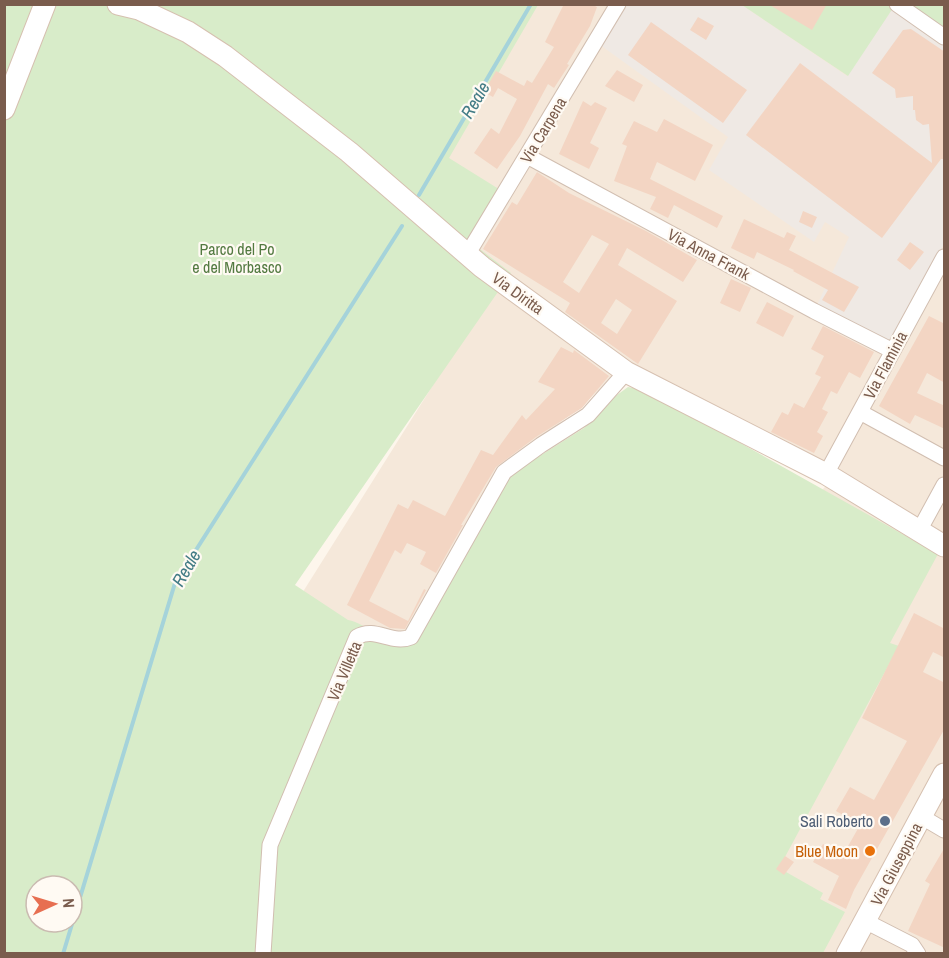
<svg xmlns="http://www.w3.org/2000/svg" width="949" height="958" font-family="'Archivo Narrow',sans-serif">
  <style>
    .residential { fill: #f5e8da }
    .industrial { fill: #efe9e4 }
    .green { fill: #d8ecc9; fill-rule: evenodd }
    .lines { fill: none; stroke-linecap: round; stroke-linejoin: round }
    .stream { stroke: #a5d3da; stroke-width: 4 }
    .building { fill: #f3d5c3; fill-rule: evenodd }
    .street-casing { stroke: #d1beb0; stroke-width: 17 }
    .secondary-casing { stroke: #d6c0b0; stroke-width: 23 }
    .street { stroke: #fff; stroke-width: 15 }
    .secondary { stroke: #fff; stroke-width: 21 }
    .service-dot { fill: #5c6f8a; stroke: #fffaf3; stroke-width: 2 }
    .food-dot { fill: #e8710a; stroke: #fffaf3; stroke-width: 2 }
    .labels { text-anchor: middle; dominant-baseline: central; stroke-width: 4.5; stroke-linejoin: round; paint-order: stroke }
    .street-label { font-size: 16px; fill: #7a5c4d; stroke: #fffaf3 }
    .park-label { font-size: 16px; fill: #537a41; stroke: #fffaf3 }
    .service-label { font-size: 16px; fill: #4e5e75; stroke: #fffaf3; text-anchor: end }
    .food-label { font-size: 16px; fill: #c56008; stroke: #fffaf3; text-anchor: end }
    .water-label { font-size: 18px; font-style: italic; fill: #437c86; stroke: #fffaf3 }
  </style>
  <rect width="100%" height="100%" fill="#fdf6ec"/>
  <path class="residential" d="M531 5H944V953H822L677 843 822 490 830 482 629 365 512 463 397 675 289 614 501 277 419 211Z"/>
  <path class="industrial" d="M618 5H742L847 76 895 5 944 37V244L884 350 816 307 849 237 825 222 814 242 709 170 728 137 596 42Z"/>
  <path class="green" d="M5 5H538L449 158 502 191 472 243 511 273 295 585 348 620C367 623 385 645 397 646 402 647 408 644 412 642L480 530 511 474 584 428 617 395 628 387 642 390 703 422 938 554 890 643 899 646 779 868 823 893 820 899 845 912 823 953 5 954ZM36 886H72V922H36Z
    M742 5H895L848 76Z
    M901 5H944V37Z"/>
  <g class="lines">
    <path class="stream" d="M419 195 531 4
      M63 954 175 583 402 226"/>
  </g>
  <path class="building" d="M564 4H591L597 7 590 26 567 64 569 65 554 88 548 84 520 136 497 169 474 153 491 128 499 134 517 99 498 88 493 97 484 92 496 71 524 86 527 80 532 83 554 47 545 42Z
    M768 4H827L812 30Z
    M698 17 714 26 706 40 690 30Z
    M651 22 747 90 723 123 628 55Z
    M911 29 945 52V159H941L882 238 746 135 800 63 932 163 929 124 923 125 916 120 915 110H913V96L896 98 895 89 872 73 903 30Z
    M617 70 643 85 634 102 605 86Z
    M583 101 591 106 595 102 607 108 590 143 599 148 589 169 559 154Z
    M664 119 713 145 695 181 657 162 650 179 723 216 717 228 674 205 668 218 650 209 656 197 614 181 627 146 622 144 634 121 657 132Z
    M537 172 569 193 646 231 697 260 683 282 627 248 618 265 677 301 638 364 565 312 570 303 483 249 512 202 517 205ZM592 235 609 244 579 293 563 282ZM616 299 632 310 617 334 601 323Z
    M803 211 817 217 812 228 799 222Z
    M744 219 784 238 787 232 796 236 789 250 859 287 844 312 822 300 828 290 793 271 794 270 757 252 754 259 731 248Z
    M910 242 924 252 910 270 897 260Z
    M731 279 751 288 740 312 720 303Z
    M767 302 794 316 783 337 756 323Z
    M929 316 945 324V383L927 373 917 393 945 406V429L915 415 910 424 879 406Z
    M823 326 874 352 860 378 849 372 837 394 831 391 822 409 828 412 817 432 823 436 814 453 771 432 782 412 788 415 794 403 804 408 821 377 815 374 824 356 811 349Z
    M561 347 573 353 574 350 609 376 582 408 536 437 496 467 461 525H463L436 573 420 564 426 552 407 543 401 554 395 550 369 601 408 621 424 589 426 590 405 629 390 628 347 605 398 504 408 509 413 500 445 516 481 450 493 455 522 415 526 420 555 389 538 382Z
    M914 613 945 629V658L933 652 923 672 945 683V728L854 890 846 909 828 900 839 876 813 862 823 844 843 855 860 825 836 811 850 787 874 800 907 741 862 718Z
    M945 847V948L908 931 930 884 925 881Z
    M785 856 794 862 784 875 776 869Z"/>
  <g class="lines">
    <g class="street-casing">
      <path id="street" d="M897 4 944 37
        M527 156 814 311 893 351
        M467 255 618 4
        M860 412 944 458
        M826 474 944 257
        M919 531 944 485
        M922 817 944 830
        M865 921 912 945 918 954
        M263 954 270 845 357 637C375 626 392 645 411 637L504 472 541 445 588 415 626 372"/>
    </g>
    <g class="secondary-casing">
      <path id="secondary" d="M118 4 139 9 188 32 225 56 349 152 482 267 626 372 826 474 944 546
        M4 109 45 4
        M847 954 944 774"/>
    </g>
    <use href="#street" class="street"/>
    <use href="#secondary" class="secondary"/>
  </g>
  <circle class="service-dot" cx="885" cy="821" r="6"/>
  <circle class="food-dot" cx="870" cy="851" r="6"/>
  <g class="labels">
    <g class="street-label">
      <text transform="translate(543 130) rotate(-59)">Via Carpena</text>
      <text transform="translate(709 254) rotate(28)">Via Anna Frank</text>
      <text transform="translate(518 293) rotate(36)">Via Diritta</text>
      <text transform="translate(885 365) rotate(-62)">Via Flaminia</text>
      <text transform="translate(344 671) rotate(-67)">Via Villetta</text>
      <text transform="translate(896 864) rotate(-62)">Via Giuseppina</text>
    </g>
    <g class="park-label">
      <text x="237" y="249">Parco del Po<tspan x="237" dy="18">e del Morbasco</tspan></text>
    </g>
    <g class="service-label">
      <text x="873" y="821">Sali Roberto</text>
    </g>
    <g class="food-label">
      <text x="858" y="851">Blue Moon</text>
    </g>
    <g class="water-label">
      <text transform="translate(475 100) rotate(-59)">Reale</text>
      <text transform="translate(186 568) rotate(-60)">Reale</text>
    </g>
  </g>
  <rect width="949" height="958" fill="none" stroke="#7a5c4d" stroke-width="12"/>
  <g transform="translate(54 904) rotate(86)"><circle r="28" fill="#fffaf3" stroke="#cabbb1" stroke-width="1.5"/>
  <path d="M0-4.5L10 22L0 15L-10 22Z" fill="#e76f51"/>
  <text y="-9" font-size="16" font-weight="bold" text-anchor="middle" fill="#7a5c4d">N</text>
  </g>
</svg>
